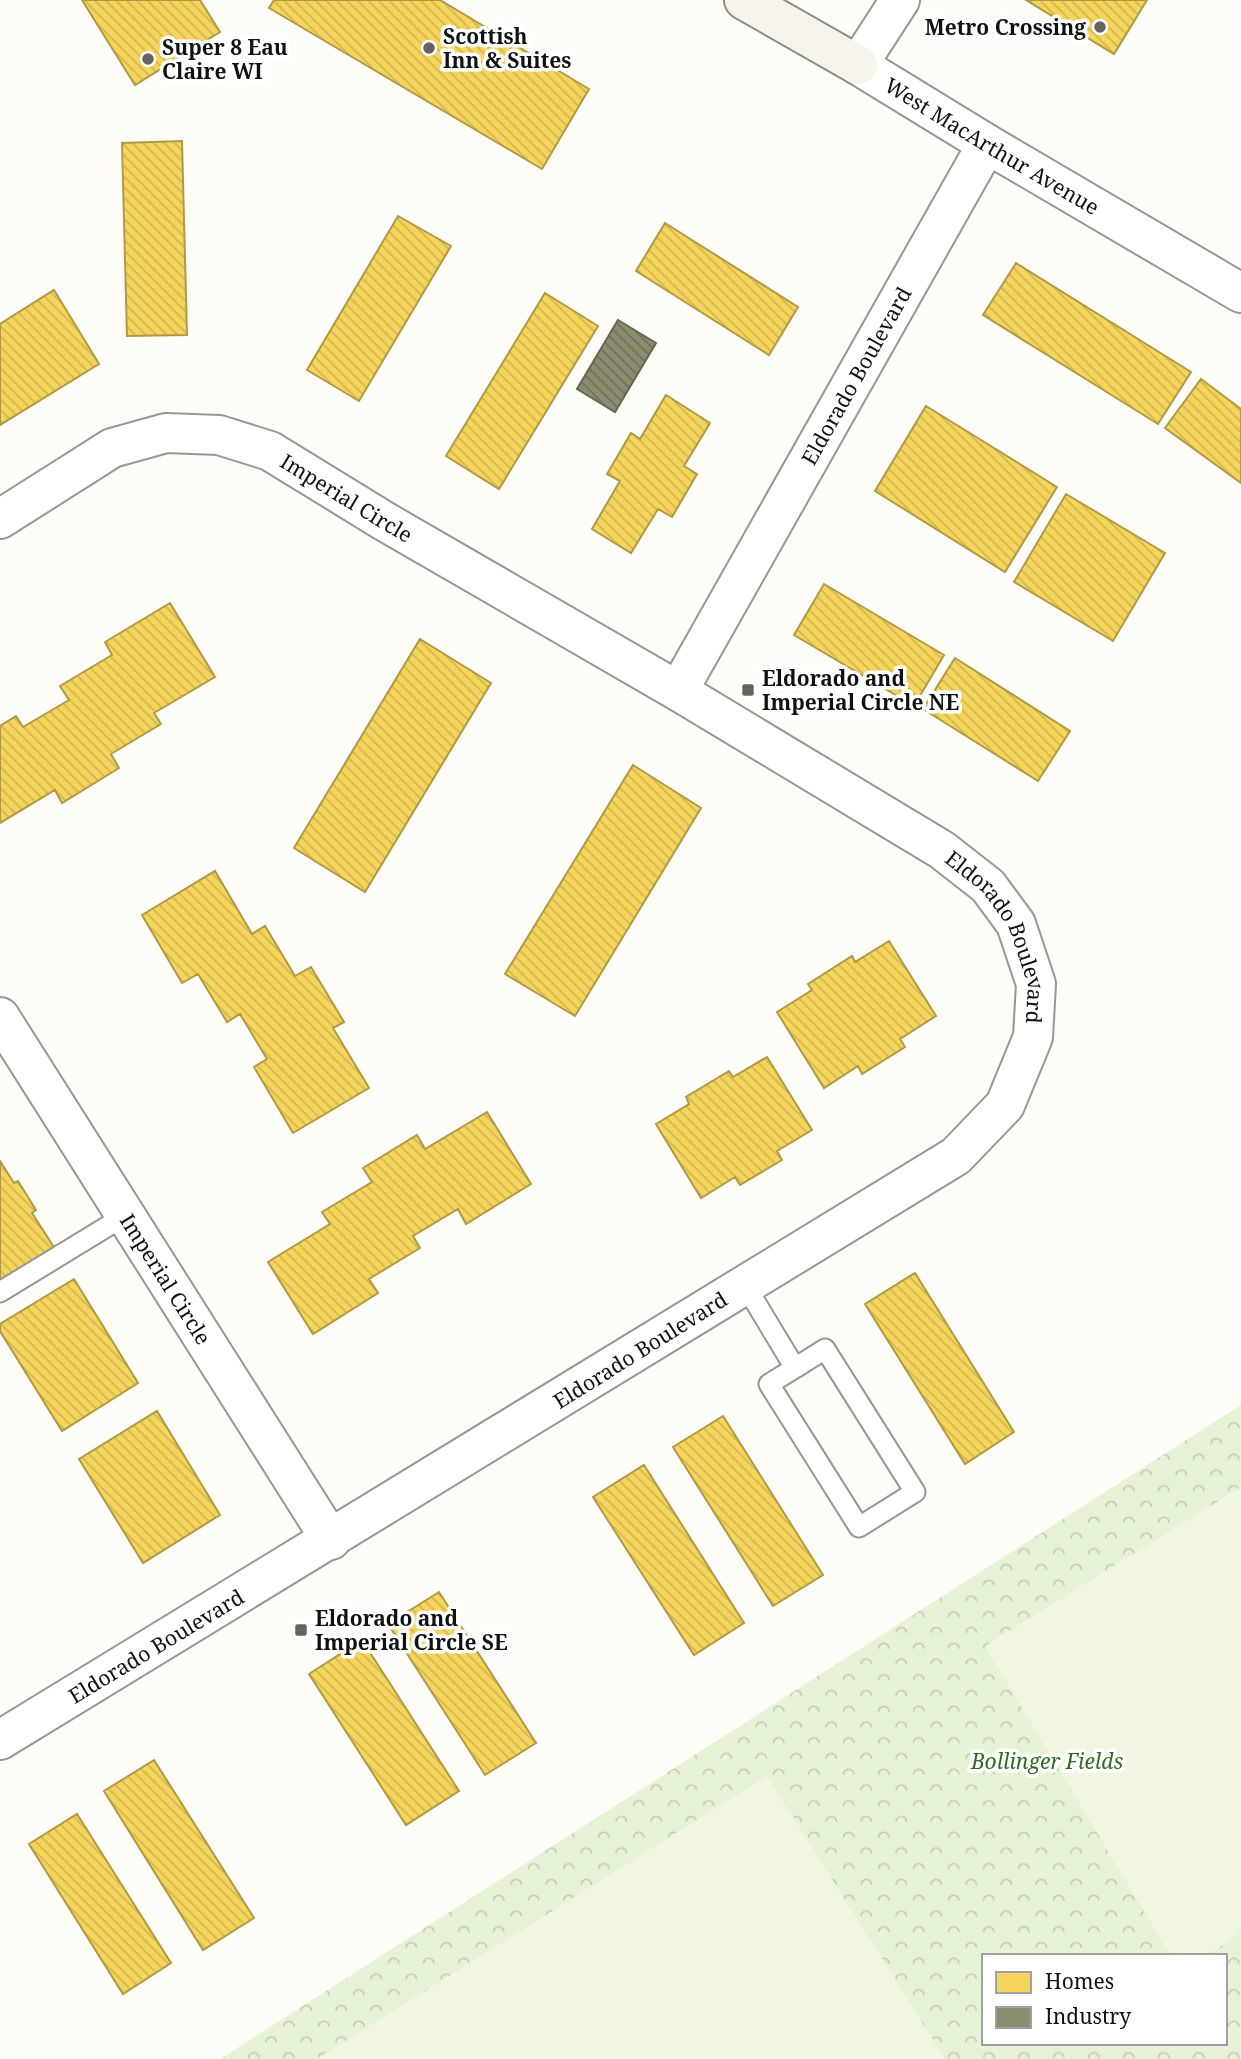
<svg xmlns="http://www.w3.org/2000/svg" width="1241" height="2059" font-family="'Noto Serif',serif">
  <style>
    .park { fill: url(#park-crowns); fill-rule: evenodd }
    .pitch { fill: #f0f6e1 }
    .homes { fill: url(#homes-back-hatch); stroke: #b19a46; stroke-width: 2 }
    .industry { fill: url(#industry-back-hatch); stroke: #676752; stroke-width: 2 }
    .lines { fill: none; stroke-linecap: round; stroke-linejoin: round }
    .lane-casing { stroke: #979795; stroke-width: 23 }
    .street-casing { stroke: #979795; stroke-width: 42 }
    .secondary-casing { stroke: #8e8d8b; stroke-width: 42 }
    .lane { stroke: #fffffe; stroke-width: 19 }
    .street { stroke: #fffffe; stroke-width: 38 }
    .secondary { stroke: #f6f4eb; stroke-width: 38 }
    .poi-dot { fill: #646362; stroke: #fff; stroke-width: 2.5 }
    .labels { text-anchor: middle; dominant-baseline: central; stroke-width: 7; stroke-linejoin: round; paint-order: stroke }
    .poi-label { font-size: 21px; font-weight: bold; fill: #111; stroke: #fff; text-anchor: start }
    .street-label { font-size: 21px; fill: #111; stroke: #fff }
    .park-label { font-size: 21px; font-style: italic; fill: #2f6b1f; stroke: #fff }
  </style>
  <defs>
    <pattern id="park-crowns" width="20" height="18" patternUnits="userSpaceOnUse" patternTransform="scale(1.75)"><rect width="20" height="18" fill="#e7f3d7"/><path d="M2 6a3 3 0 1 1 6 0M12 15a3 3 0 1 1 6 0" fill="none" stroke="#c5cfb8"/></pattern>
    <pattern id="homes-back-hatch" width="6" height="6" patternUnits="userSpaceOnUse" patternTransform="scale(1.75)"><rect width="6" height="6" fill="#f6d55c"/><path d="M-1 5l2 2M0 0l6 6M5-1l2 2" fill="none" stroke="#d2b64f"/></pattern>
    <pattern id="industry-back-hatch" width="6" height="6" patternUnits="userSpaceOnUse" patternTransform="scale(1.75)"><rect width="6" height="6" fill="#8c8c6e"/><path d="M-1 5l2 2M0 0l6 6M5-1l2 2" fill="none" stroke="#717159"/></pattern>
  </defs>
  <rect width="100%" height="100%" fill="#fdfcf7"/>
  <path class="park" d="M1241 1405V2059H220ZM984 1956H1225V2043H984Z"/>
  <path class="pitch" d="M1241 1487V1932L1206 1956H1171L985 1646Z
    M767 1776 945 2059H317Z"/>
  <path class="homes" d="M82 0H200L220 32 135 85Z
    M274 0H440L589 89 542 169 269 8Z
    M1026 0H1147L1114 54Z
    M182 141 187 335 127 336 122 143Z
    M398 216 451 246 359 401 307 370Z
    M665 223 798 307 769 355 636 271Z
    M1016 263 1191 372 1158 424 983 315Z
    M54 290 99 364 0 425V324Z
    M545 293 598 326 499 489 446 456Z
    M1201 379 1241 409V483L1165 428Z
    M666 395 710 423 684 466 697 474 672 517 658 509 631 553 592 529 620 481 607 474 631 433 640 439Z
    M926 406 1057 487 1005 572 875 491Z
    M1066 494 1165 553 1113 641 1014 582Z
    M824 584 944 655 914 706 794 635Z
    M170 603 215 677 154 713 161 724 111 754 119 768 62 803 55 790 0 823V726L16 716 23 727 69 700 60 686 112 655 105 642Z
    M420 639 491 683 365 892 294 848Z
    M955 658 1070 731 1038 781 923 709Z
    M633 765 701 808 575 1016 505 974Z
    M215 871 252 934 265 926 295 976 311 967 344 1022 333 1028 369 1088 293 1133 254 1067 267 1059 240 1014 227 1022 198 974 182 983 142 915Z
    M889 941 936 1016 900 1039 905 1047 862 1074 858 1066 824 1088 777 1012 812 990 808 984 852 956 855 962Z
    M767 1057 812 1130 777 1151 782 1160 740 1185 735 1177 701 1198 656 1124 689 1104 686 1097 729 1071 733 1077Z
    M487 1112 531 1184 466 1224 458 1209 413 1236 420 1248 369 1279 378 1293 313 1334 268 1262 330 1224 322 1212 372 1182 363 1168 417 1135 425 1149Z
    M0 1161 14 1183 18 1181 36 1210 32 1213 57 1252 0 1287Z
    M915 1273 1014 1432 965 1464 865 1304Z
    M74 1279 138 1383 62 1431 0 1331V1324Z
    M157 1411 220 1515 143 1563 79 1459Z
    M723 1416 823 1575 773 1606 673 1447Z
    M644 1465 744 1623 694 1655 593 1497Z
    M439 1592 536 1743 485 1775 388 1624Z
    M362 1640 459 1791 406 1825 309 1674Z
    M154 1760 254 1918 203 1950 104 1791Z
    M77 1814 171 1963 123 1994 29 1844Z"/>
  <path class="industry" d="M618 320 656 343 615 412 577 389Z"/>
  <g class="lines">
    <g class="lane-casing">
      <path id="lane" d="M745 1285 795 1368 769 1384 859 1527 915 1492 825 1349 795 1368
        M0 1292 126 1215"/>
    </g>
    <g class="street-casing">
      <g id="street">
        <path id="s1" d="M900 0 858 65 987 144 1241 293"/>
        <path id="s2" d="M0 519 112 448 166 433 219 435 270 451 384 521 678 691 942 850 988 886 1016 924 1036 984 1033 1037 1005 1105 956 1156 0 1740"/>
        <path id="s3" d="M678 691 987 144"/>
        <path id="s4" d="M0 1017 331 1540"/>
      </g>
    </g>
    <g class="secondary-casing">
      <path id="secondary" d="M744 0 858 65"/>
    </g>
    <use href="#lane" class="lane"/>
    <use href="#street" class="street"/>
    <use href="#secondary" class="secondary"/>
  </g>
  <g class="poi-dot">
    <circle cx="1100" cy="27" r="7"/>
    <circle cx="429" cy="48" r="7"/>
    <circle cx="148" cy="59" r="7"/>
    <rect x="741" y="683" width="14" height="14" rx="3.5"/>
    <rect x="294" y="1623" width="14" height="14" rx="3.5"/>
  </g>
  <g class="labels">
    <g class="poi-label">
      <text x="1086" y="27" text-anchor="end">Metro Crossing</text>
      <text x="443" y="36">Scottish<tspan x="443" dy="24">Inn &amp; Suites</tspan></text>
      <text x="162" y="47">Super 8 Eau<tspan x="162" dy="24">Claire WI</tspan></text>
      <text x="762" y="678">Eldorado and<tspan x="762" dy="24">Imperial Circle NE</tspan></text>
      <text x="315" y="1618">Eldorado and<tspan x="315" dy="24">Imperial Circle SE</tspan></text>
    </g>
    <g class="street-label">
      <text stroke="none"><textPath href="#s1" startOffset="234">West MacArthur Avenue</textPath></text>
      <text stroke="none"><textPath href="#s3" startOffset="362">Eldorado Boulevard</textPath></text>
      <text stroke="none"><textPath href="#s2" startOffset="385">Imperial Circle</textPath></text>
      <text stroke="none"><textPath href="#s2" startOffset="1185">Eldorado Boulevard</textPath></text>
      <text stroke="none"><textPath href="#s4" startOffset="310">Imperial Circle</textPath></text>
      <text transform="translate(640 1350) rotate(-32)">Eldorado Boulevard</text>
      <text transform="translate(156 1646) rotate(-31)">Eldorado Boulevard</text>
    </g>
    <g class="park-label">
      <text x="1047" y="1761">Bollinger Fields</text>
    </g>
  </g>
  <rect x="982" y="1954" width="245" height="91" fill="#ffffff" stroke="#a0a0a0" stroke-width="2"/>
  <rect x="996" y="1972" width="35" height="21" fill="#f6d55c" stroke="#a0a0a0" stroke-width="2"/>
  <text x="1045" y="1989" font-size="21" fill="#111111">Homes</text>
  <rect x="996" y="2007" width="35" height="21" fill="#8c8c6e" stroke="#a0a0a0" stroke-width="2"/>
  <text x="1045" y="2024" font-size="21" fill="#111111">Industry</text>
</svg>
